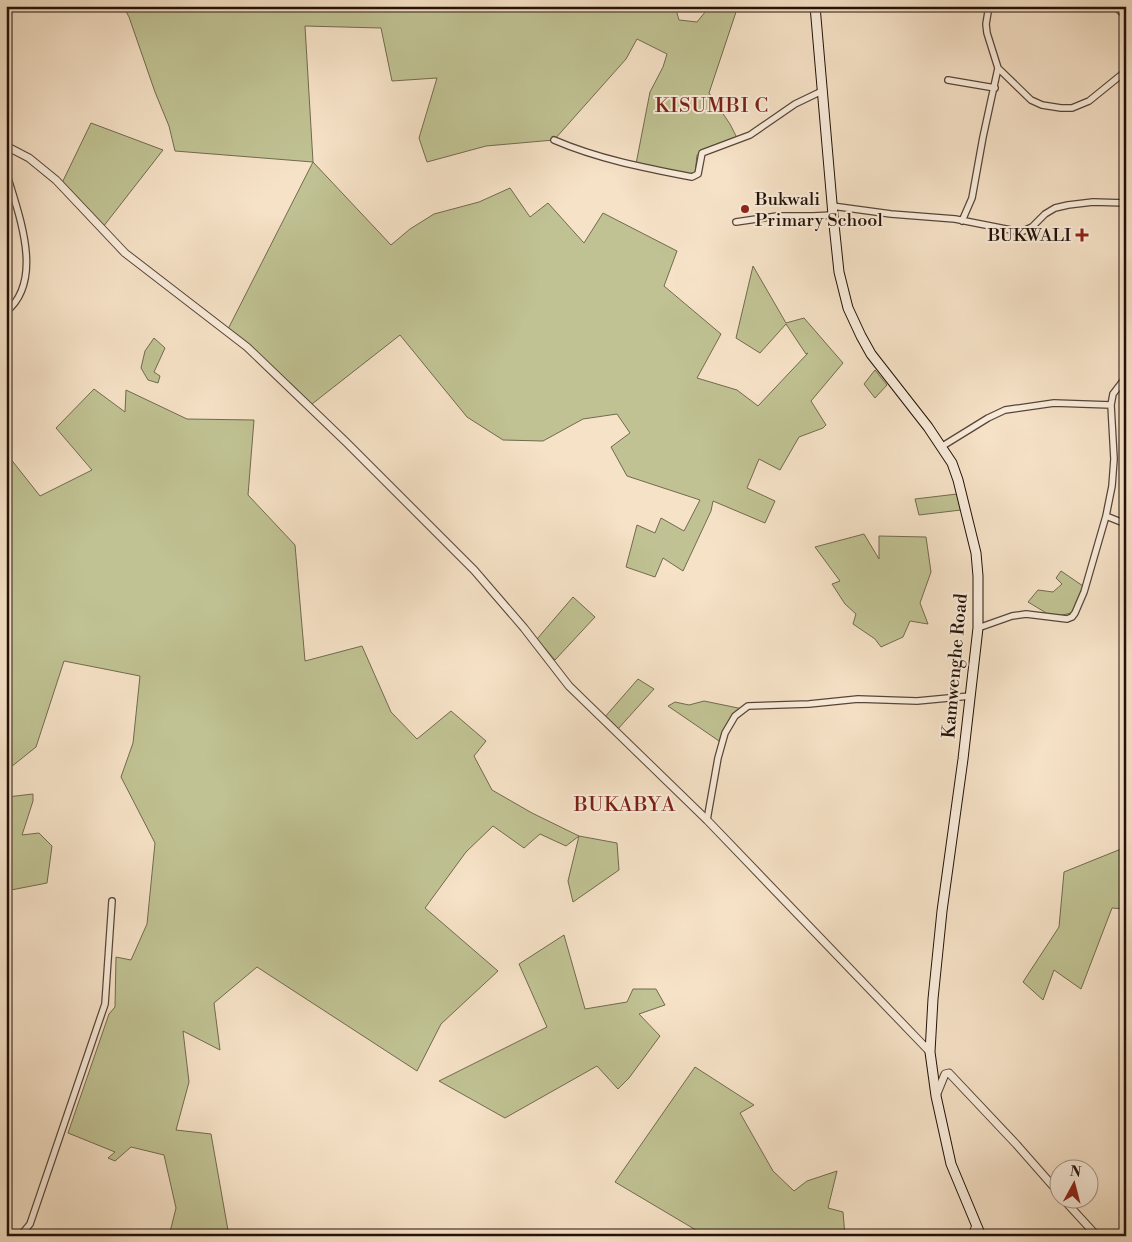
<svg xmlns="http://www.w3.org/2000/svg" width="1132" height="1242" font-family="'Libre Bodoni',serif">
  <style>
    .green { fill: #c0c293; stroke: #726a4e }
    .lines { fill: none; stroke-linecap: round; stroke-linejoin: round }
    .minor-casing { stroke: #584538; stroke-width: 8 }
    .tertiary-casing { stroke: #584538; stroke-width: 9 }
    .secondary-casing { stroke: #231108; stroke-width: 11 }
    .minor { stroke: #f9ecdb; stroke-width: 5.5 }
    .tertiary { stroke: #f9ecdb; stroke-width: 7 }
    .secondary { stroke: #f9ecdb; stroke-width: 9 }
    .poi-dot { fill: #8f2418; stroke: #f9ecdb; stroke-width: 2 }
    .labels { text-anchor: middle; dominant-baseline: central; stroke-width: 4; stroke-linejoin: round; paint-order: stroke }
    .poi-label { font-size: 18px; fill: #231108; stroke: #f9ecdb; text-anchor: start }
    .street-label { font-size: 18px; fill: #231108; stroke: #f9ecdb }
    .quarter-label { font-size: 20px; letter-spacing: 1px; fill: #7a1f14; stroke: #f9ecdb }
  </style>
  <rect width="100%" height="100%" fill="#f6e2c7"/>
  <filter id="stains"><feTurbulence type="fractalNoise" baseFrequency=".004" numOctaves="4"/><feColorMatrix values="0 0 0 0 .2 0 0 0 0 .09 0 0 0 0 .02 0 0 0 .5 -.17"/></filter>
  <radialGradient id="worn" r=".72"><stop offset=".6" stop-color="#630" stop-opacity="0"/><stop offset="1" stop-color="#630" stop-opacity=".3"/></radialGradient>
  <path class="green" d="M123 6H675L679 20 697 22 710 6H738L709 93 730 124 739 142 697 155 695 174 692 175 636 164 650 92 663 67 667 54 637 39 626 59 554 140 486 146 427 162 419 138 437 78 392 81 381 28 305 26 313 162 391 245 410 229 434 214 479 202 510 188 530 217 548 203 584 243 603 213 677 251 664 286 721 334 697 378 737 390 758 406 808 353 806 354 786 324 760 353 736 338 753 266 786 323 804 318 843 363 811 401 826 425 823 428 799 437 780 470 759 459 747 488 775 501 765 523 713 501 711 511 683 571 663 558 655 577 626 567 637 525 655 533 661 518 684 531 700 500 627 476 611 447 630 433 617 414 583 419 543 441 503 440 467 417 400 335 312 404 288 381 226 333 313 162 175 151 169 126 155 92 129 17Z
    M91 123 163 150 103 227 61 185Z
    M154 338 165 348 154 372 160 376 158 383 148 380 141 368 145 351Z
    M875 370 887 385 875 398 864 384Z
    M94 389 125 412 126 390 187 419 254 420 248 495 295 545 305 661 362 646 391 712 417 739 451 711 486 741 474 756 492 790 532 813 579 836 617 843 619 870 573 902 568 881 579 836 566 846 540 834 524 848 493 826 466 852 425 908 498 971 441 1024 417 1071 257 967 214 1003 220 1050 183 1031 189 1082 176 1130 211 1134 229 1236H169L176 1208 164 1155 131 1147 115 1161 108 1158 115 1152 68 1133 109 1014 115 1007 116 957 131 960 147 924 155 843 121 777 133 743 140 676 64 661 36 747 6 771V453L40 496 92 470 56 428Z
    M957 494 961 510 919 515 915 499Z
    M864 534 879 559V536L926 537 931 572 920 603 928 624 910 621 903 637 881 647 875 639 853 624 856 614 845 604 832 584 840 581 815 547Z
    M1061 571 1083 586 1076 612 1053 617 1028 602 1038 590 1053 592 1062 584 1056 578Z
    M573 597 595 617 555 660 537 639Z
    M638 679 654 689 617 730 604 718Z
    M704 701 743 709C731 716 724 727 719 741L668 706 675 702 689 705Z
    M33 794V801L22 835 39 833 52 846 47 883 11 890 7 797Z
    M1126 847V909L1112 908 1081 989 1054 970 1043 1000 1023 982 1059 927 1064 872Z
    M564 935 585 1009 627 1002 633 989H656L665 1005 639 1014 660 1036 629 1078 618 1089 597 1066 505 1118 439 1081 547 1027 519 964Z
    M695 1067 754 1105 740 1113 773 1171 794 1191 807 1181 837 1171 828 1208 843 1212 845 1236H706L615 1182Z"/>
  <g class="lines">
    <g class="minor-casing">
      <path id="minor" d="M989 6 986 24 987 33 998 68 1031 100 1042 105 1061 108H1072L1089 101 1126 71
        M1114 6 1126 16
        M948 80 995 88
        M554 140C598 159 645 168 692 177L698 174 702 153 750 135 795 104 822 91
        M6 171C17 211 46 279 6 312
        M832 206 891 214 955 219 1021 232 1032 227 1045 214 1055 208 1068 205 1093 202 1126 203
        M962 221 972 198 983 137 998 68
        M736 222 777 216H813L833 215
        M941 447 988 418 1005 410 1054 403 1111 405
        M1106 516 1126 524
        M978 628 1012 616 1026 614 1067 619 1072 617 1075 613 1084 592 1106 516 1112 486 1114 459 1111 405 1113 394 1126 377
        M707 820 718 758 725 733 735 716 748 706 809 704 858 699 917 701 970 696
        M20 1236 30 1224 105 1004 112 901"/>
    </g>
    <g class="tertiary-casing">
      <path id="tertiary" d="M6 146 29 158 56 180 125 253 247 347 346 442 474 570 524 628 569 686 707 820 930 1052
        M936 1096 945 1074 949 1073 1016 1144 1060 1194
        M1064 1200 1097 1236
        M972 1236 976 1225"/>
    </g>
    <g class="secondary-casing">
      <path id="secondary" d="M815 6 833 215 839 272 848 308 861 336 871 354 928 427 952 463 958 480 976 553 978 576V628L963 759 942 911 933 999 930 1052 936 1096 951 1164 981 1236"/>
    </g>
    <use href="#minor" class="minor"/>
    <use href="#tertiary" class="tertiary"/>
    <use href="#secondary" class="secondary"/>
  </g>
  <g class="poi-dot">
    <circle cx="745" cy="209" r="5"/>
    <path d="M1079.5 227.5h5v5h5v5h-5v5h-5v-5h-5v-5h5z"/>
  </g>
  <g class="labels">
    <g class="poi-label">
      <text x="755" y="199">Bukwali<tspan x="755" dy="21">Primary School</tspan></text>
      <text x="1071" y="235" text-anchor="end">BUKWALI</text>
    </g>
    <g class="street-label">
      <text transform="translate(955 666) rotate(-85)">Kamwenghe Road</text>
    </g>
    <g class="quarter-label">
      <text x="712" y="106">KISUMBI C</text>
      <text x="625" y="805">BUKABYA</text>
    </g>
  </g>
  <rect width="1132" height="1242" fill="none" stroke="#f6e2c7" stroke-width="25"/>
  <rect x="8" y="8" width="1117" height="1227" fill="none" stroke="#231108" stroke-width="2.5"/>
  <rect x="12" y="12" width="1107" height="1217" fill="none" stroke="#231108"/>
  <g transform="translate(1074 1184) rotate(7)"><circle r="24" fill="#f9ecdb" stroke="#a39487"/>
  <path d="M0-4L9 19L0 12L-9 19Z" fill="#8f2418"/>
  <text y="-8" font-size="14" font-weight="bold" text-anchor="middle" fill="#231108">N</text>
  </g>
  <rect width="100%" height="100%" filter="url(#stains)"/>
  <rect width="100%" height="100%" fill="url(#worn)"/>
</svg>
